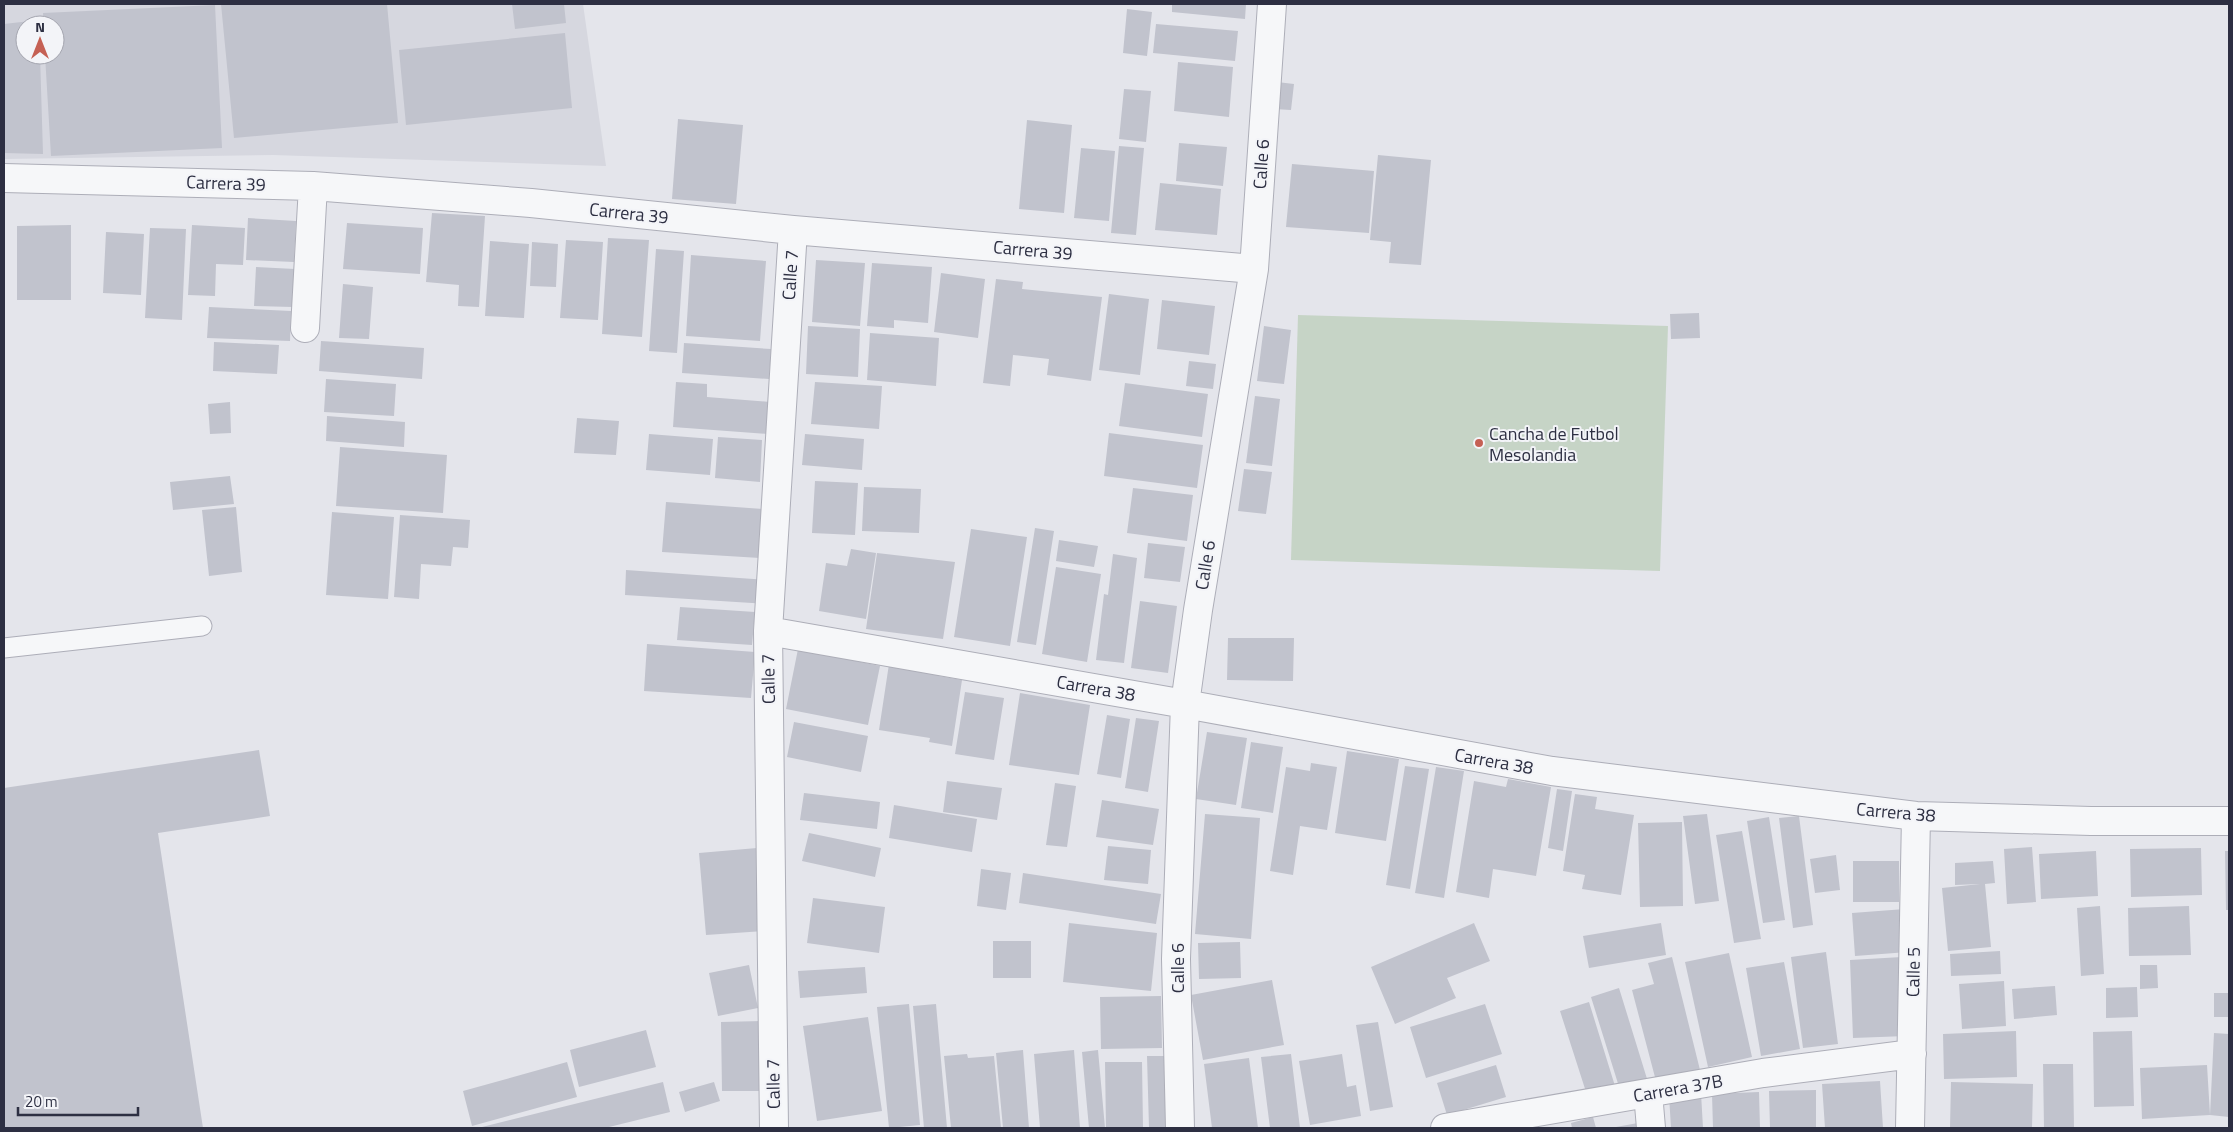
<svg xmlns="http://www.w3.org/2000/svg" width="2233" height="1132" font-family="'Titillium Web',sans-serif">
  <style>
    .built { fill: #d6d7df; fill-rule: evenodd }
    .green { fill: #c6d4c6 }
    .building { fill: #c1c3cd }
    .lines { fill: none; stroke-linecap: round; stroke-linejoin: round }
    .lane-casing { stroke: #adaeb8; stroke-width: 21 }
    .street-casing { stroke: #adaeb8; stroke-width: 30 }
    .lane { stroke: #f6f7f9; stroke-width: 19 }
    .street { stroke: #f6f7f9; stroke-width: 28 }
    .poi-dot { fill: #c56054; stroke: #f3f4f8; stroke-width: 2 }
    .labels { text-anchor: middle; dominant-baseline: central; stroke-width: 4; stroke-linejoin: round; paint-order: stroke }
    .street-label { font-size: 18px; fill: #2d2f42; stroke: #f3f4f8 }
    .poi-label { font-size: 18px; fill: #2d2f42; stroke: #f3f4f8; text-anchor: start }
  </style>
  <rect width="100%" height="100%" fill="#e4e5eb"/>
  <path class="built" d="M4 4H583L606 166 273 155 4 159ZM25 25H55V55H25Z"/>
  <path class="green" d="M1298 315 1668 326 1660 571 1291 560Z"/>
  <path class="building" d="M221 4H387L398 123 234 138Z
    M512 4H564L566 23 515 29Z
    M1172 4H1246L1245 19 1172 12Z
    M215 5 222 148 51 156 45 55H55V25H44L43 13Z
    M1127 9 1152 12 1147 56 1123 53Z
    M39 20 40 25H25V55H40L43 154 4 153V24Z
    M1156 24 1238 31 1235 61 1153 53Z
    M565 33 572 108 406 125 399 50Z
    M1178 62 1233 67 1229 117 1174 111Z
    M1277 82 1294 84 1291 110 1274 109Z
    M1124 89 1151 91 1146 142 1119 139Z
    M678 119 743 125 736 204 672 199Z
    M1027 120 1072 125 1064 213 1019 209Z
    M1179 143 1227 147 1223 186 1176 181Z
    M1119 146 1144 148 1136 235 1111 233Z
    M1081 148 1115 151 1109 221 1074 218Z
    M1378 155 1431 160 1421 265 1389 263 1391 242 1370 240Z
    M1292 164 1374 171 1369 233 1286 227Z
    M1160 183 1221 189 1217 235 1155 230Z
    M432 213 485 216 479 307 458 306 459 285 426 282Z
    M248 218 296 221 294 262 246 260Z
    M347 223 423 228 420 274 343 269Z
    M71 225V300H17V226Z
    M192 225 245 228 243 265 216 264 215 296 188 295Z
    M150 228 186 229 182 320 145 318Z
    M106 232 144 234 141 295 103 293Z
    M608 238 649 240 642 337 602 334Z
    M566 240 603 242 598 320 560 318Z
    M490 241 529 244 524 318 485 316Z
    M532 242 558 244 556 287 530 286Z
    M656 249 684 251 677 353 649 351Z
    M691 255 766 261 760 341 686 336Z
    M816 260 865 263 860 326 812 322Z
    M872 263 932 267 928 323 894 320V328L867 326Z
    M256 267 295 269 293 307 254 306Z
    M941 273 985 279 978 338 934 332Z
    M996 279 1023 282 1022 289 1102 297 1091 381 1047 375 1049 359 1013 355 1010 386 983 383Z
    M343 284 373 287 369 339 339 338Z
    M1109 294 1149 299 1140 375 1099 370Z
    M1162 300 1215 306 1209 355 1157 349Z
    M209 307 291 311 290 341 207 338Z
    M1699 313 1700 338 1671 339 1670 314Z
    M808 326 860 329 858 377 806 374Z
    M1264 326 1291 330 1284 384 1257 381Z
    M870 333 939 338 936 386 867 380Z
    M321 341 424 348 422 379 319 371Z
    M214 342 279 345 277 374 213 371Z
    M684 343 771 349 769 379 682 373Z
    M1189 361 1216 364 1213 389 1186 386Z
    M326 379 396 384 394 416 324 412Z
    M676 382 707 384V397L770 402 768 434 673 427Z
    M815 382 882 386 879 429 811 424Z
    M1125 383 1208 394 1202 437 1119 426Z
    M1255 396 1280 399 1272 466 1246 463Z
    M230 402 231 433 210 434 208 404Z
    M327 416 405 422 404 447 326 441Z
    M577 418 619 421 616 455 574 453Z
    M1109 433 1203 445 1197 488 1104 476Z
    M649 434 713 439 710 475 646 470Z
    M805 434 864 439 862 470 802 465Z
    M718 437 762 440 760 482 715 478Z
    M340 447 447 455 443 513 336 506Z
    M1244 469 1272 472 1266 514 1238 511Z
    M230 476 234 504 173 510 170 482Z
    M815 481 858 483 855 535 812 533Z
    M864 487 921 489 919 533 862 531Z
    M1133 488 1193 495 1187 541 1127 533Z
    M666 502 763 509 760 558 662 552Z
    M236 507 242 572 209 576 202 510Z
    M332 512 394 517 388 599 326 595Z
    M400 515 470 520 468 548 453 547 451 566 421 564 419 599 394 597Z
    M1035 528 1054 531 1036 645 1017 642Z
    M971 529 1027 537 1010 646 954 637Z
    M1059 540 1098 546 1094 567 1056 561Z
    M1148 543 1185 547 1180 582 1144 578Z
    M851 549 876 553 866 619 819 611 826 563 847 566Z
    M877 553 955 562 943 639 866 629Z
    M1113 554 1137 558 1124 663 1096 660 1104 594 1108 595Z
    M1056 567 1101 574 1087 662 1042 654Z
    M626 570 768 580 766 604 625 595Z
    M1140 601 1177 606 1168 673 1131 668Z
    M680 607 755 612 752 645 677 640Z
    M1228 638H1294L1293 681 1227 680Z
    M647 644 755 652 751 698 644 691Z
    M798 649 880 666 868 725 786 709Z
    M889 664 940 672 939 676 962 680 952 746 929 742 930 738 879 730Z
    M965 692 1004 698 994 760 955 754Z
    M1020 693 1090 705 1079 775 1009 765Z
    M1107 715 1130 719 1121 778 1097 774Z
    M1136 718 1159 721 1148 792 1125 788Z
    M794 722 868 736 861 772 787 757Z
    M1207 732 1247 738 1236 805 1196 799Z
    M1251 742 1283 747 1273 813 1241 808Z
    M259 750 270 816 158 833 203 1128H4V788Z
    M1347 751 1399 759 1386 841 1335 833Z
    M1311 763 1337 767 1327 830 1300 826 1293 875 1270 871 1286 767 1310 771Z
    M1405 766 1429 769 1410 889 1386 885Z
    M1436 767 1464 771 1444 898 1415 893Z
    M1508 779 1551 787 1536 876 1493 869 1489 898 1456 892 1474 781 1506 787Z
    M947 781 1002 788 997 820 943 812Z
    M1055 783 1076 786 1067 847 1046 845Z
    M1557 789 1572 791 1563 851 1548 848Z
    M804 793 880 802 877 829 800 820Z
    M1575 794 1597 797 1595 809 1634 815 1621 895 1582 889 1585 875 1563 871Z
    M1102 800 1159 809 1153 845 1096 837Z
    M894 805 977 819 972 852 889 838Z
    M1205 814 1260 818 1251 939 1195 934Z
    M1707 814 1719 901 1695 904 1683 816Z
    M1799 816 1813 925 1793 928 1779 818Z
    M1769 817 1785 920 1763 923 1747 821Z
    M1682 822 1683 906 1640 907 1638 823Z
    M1742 831 1761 939 1734 943 1716 835Z
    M809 833 881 848 875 877 802 861Z
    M1108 846 1151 850 1148 884 1104 880Z
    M2032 847 2036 902 2007 904 2004 849Z
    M757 848 764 931 706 935 699 853Z
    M2201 848 2202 895 2131 897 2130 849Z
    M2096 851 2098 896 2041 899 2039 854Z
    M2225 851H2229V910H2226Z
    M1836 855 1840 890 1815 893 1810 859Z
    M1853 861H1899V902H1853Z
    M1993 861 1995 883 1985 884 1991 947 1948 951 1942 888 1980 884 1955 885V863Z
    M981 869 1011 873 1006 910 977 906Z
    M1023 873 1161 894 1156 924 1019 903Z
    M813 898 885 907 879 953 807 943Z
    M2100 906 2104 974 2081 976 2077 908Z
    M2189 906 2191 955 2129 956 2128 908Z
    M1905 909 1908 952 1855 956 1852 913Z
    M1069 923 1157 933 1151 991 1063 982Z
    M1474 923 1490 961 1447 978 1456 998 1395 1024 1371 967Z
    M1661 923 1666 955 1589 968 1583 936Z
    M993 941H1031V978H993Z
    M1240 942 1241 978 1199 979 1198 943Z
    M2000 951 2001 974 1951 976 1950 954Z
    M1826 952 1838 1044 1803 1048 1791 957Z
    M1729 953 1752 1057 1708 1067 1685 962Z
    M1672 957 1700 1070 1656 1081 1632 990 1654 984 1648 963Z
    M1902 957 1906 1036 1853 1038 1850 960Z
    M1784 962 1800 1049 1761 1056 1746 968Z
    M749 965 758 1008 718 1016 709 973Z
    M2140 965H2157L2158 988 2140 989Z
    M865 967 867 993 800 998 798 971Z
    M1272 980 1284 1045 1203 1060 1191 995Z
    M2004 981 2006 1026 1962 1029 1959 984Z
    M2055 986 2057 1015 2014 1019 2012 989Z
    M2137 987 2138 1017 2106 1018V988Z
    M1619 988 1648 1082 1620 1090 1591 997Z
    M2214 993H2229V1017H2214Z
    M1161 996 1162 1048 1101 1049 1100 997Z
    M1589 1002 1615 1086 1587 1095 1560 1011Z
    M909 1004 920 1125 889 1128 877 1007Z
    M936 1004 947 1128H924L913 1006Z
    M1485 1004 1502 1054 1426 1078 1410 1027Z
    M868 1017 882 1111 817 1121 803 1026Z
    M762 1021 763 1091H722L721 1022Z
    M1378 1022 1393 1107 1370 1111 1356 1025Z
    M646 1030 656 1067 579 1087 570 1050Z
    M2016 1031 2017 1077 1944 1079 1943 1034Z
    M2132 1031 2134 1106 2094 1107 2093 1032Z
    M2214 1033 2229 1034V1117L2210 1115Z
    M1023 1050 1029 1128H1003L996 1053Z
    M1074 1050 1080 1128H1040L1034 1054Z
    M1098 1050 1105 1128H1089L1082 1052Z
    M967 1054 968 1058 994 1056 1001 1128H951L944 1056Z
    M1291 1054 1300 1128H1270L1261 1057Z
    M1342 1054 1347 1087 1356 1085 1361 1116 1310 1125 1299 1061Z
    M1147 1056H1167L1168 1128H1149Z
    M1249 1058 1258 1128H1212L1204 1064Z
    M567 1062 577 1097 472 1126 463 1091Z
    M1105 1062H1142L1143 1128H1106Z
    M2043 1064H2073L2074 1128H2044Z
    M1496 1065 1506 1097 1447 1115 1437 1083Z
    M2207 1065 2210 1115 2142 1119 2140 1068Z
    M1880 1081 1883 1128H1825L1822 1084Z
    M663 1082 670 1112 605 1128H478Z
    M714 1082 720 1101 685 1112 679 1092Z
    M1951 1082 2033 1084 2032 1128H1950Z
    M1816 1090V1128H1770L1769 1091Z
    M1759 1092 1760 1128H1713L1712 1094Z
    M1701 1093 1703 1128H1671L1669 1095Z
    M1593 1117 1596 1128H1572L1571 1123Z
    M1638 1123 1639 1128H1616V1127Z"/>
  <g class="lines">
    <g class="lane-casing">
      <path id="lane" d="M4 648 202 626"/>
    </g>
    <g class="street-casing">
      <path id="street" d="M4 178 313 186 531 203 793 230 1254 269
        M305 328 313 186
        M768 631 1185 704 1552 771 1916 816 2091 821H2229
        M1648 1093 1651 1128
        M774 1128 768 631 793 230
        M1180 1128 1176 959 1185 704 1198 610 1254 269 1272 4
        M1445 1128 1763 1073 1912 1054
        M1910 1128 1916 816"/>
    </g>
    <use href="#lane" class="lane"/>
    <use href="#street" class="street"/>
  </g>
  <circle class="poi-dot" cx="1479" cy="443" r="5"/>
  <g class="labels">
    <g class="street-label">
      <text transform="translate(1261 164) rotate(-86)">Calle 6</text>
      <text transform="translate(226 183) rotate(2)">Carrera 39</text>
      <text transform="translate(629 213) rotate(6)">Carrera 39</text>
      <text transform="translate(1033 250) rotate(5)">Carrera 39</text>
      <text transform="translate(790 275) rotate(-86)">Calle 7</text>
      <text transform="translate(1205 565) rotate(-81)">Calle 6</text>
      <text transform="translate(768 679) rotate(-91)">Calle 7</text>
      <text transform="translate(1096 688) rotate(10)">Carrera 38</text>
      <text transform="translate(1494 761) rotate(10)">Carrera 38</text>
      <text transform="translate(1896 812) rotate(5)">Carrera 38</text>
      <text transform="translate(1177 968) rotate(-90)">Calle 6</text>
      <text transform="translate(1913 972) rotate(-89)">Calle 5</text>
      <text transform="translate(773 1084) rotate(-91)">Calle 7</text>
      <text transform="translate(1678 1088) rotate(-10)">Carrera 37B</text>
    </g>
    <g class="poi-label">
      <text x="1489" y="433">Cancha de Futbol<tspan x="1489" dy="21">Mesolandia</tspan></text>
    </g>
  </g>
  <rect width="2233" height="1132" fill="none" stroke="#2d2f42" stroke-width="10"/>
  <g transform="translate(40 40)"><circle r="24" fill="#f3f4f8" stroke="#a4a5af"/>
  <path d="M0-4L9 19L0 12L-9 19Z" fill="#c56054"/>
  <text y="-8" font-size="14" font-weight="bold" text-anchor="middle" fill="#2d2f42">N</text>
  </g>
  <path d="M18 1107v8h120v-8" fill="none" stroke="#2d2f42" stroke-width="2.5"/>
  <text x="25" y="1107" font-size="15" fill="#2d2f42" stroke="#f3f4f8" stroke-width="4" paint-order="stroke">20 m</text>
</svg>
